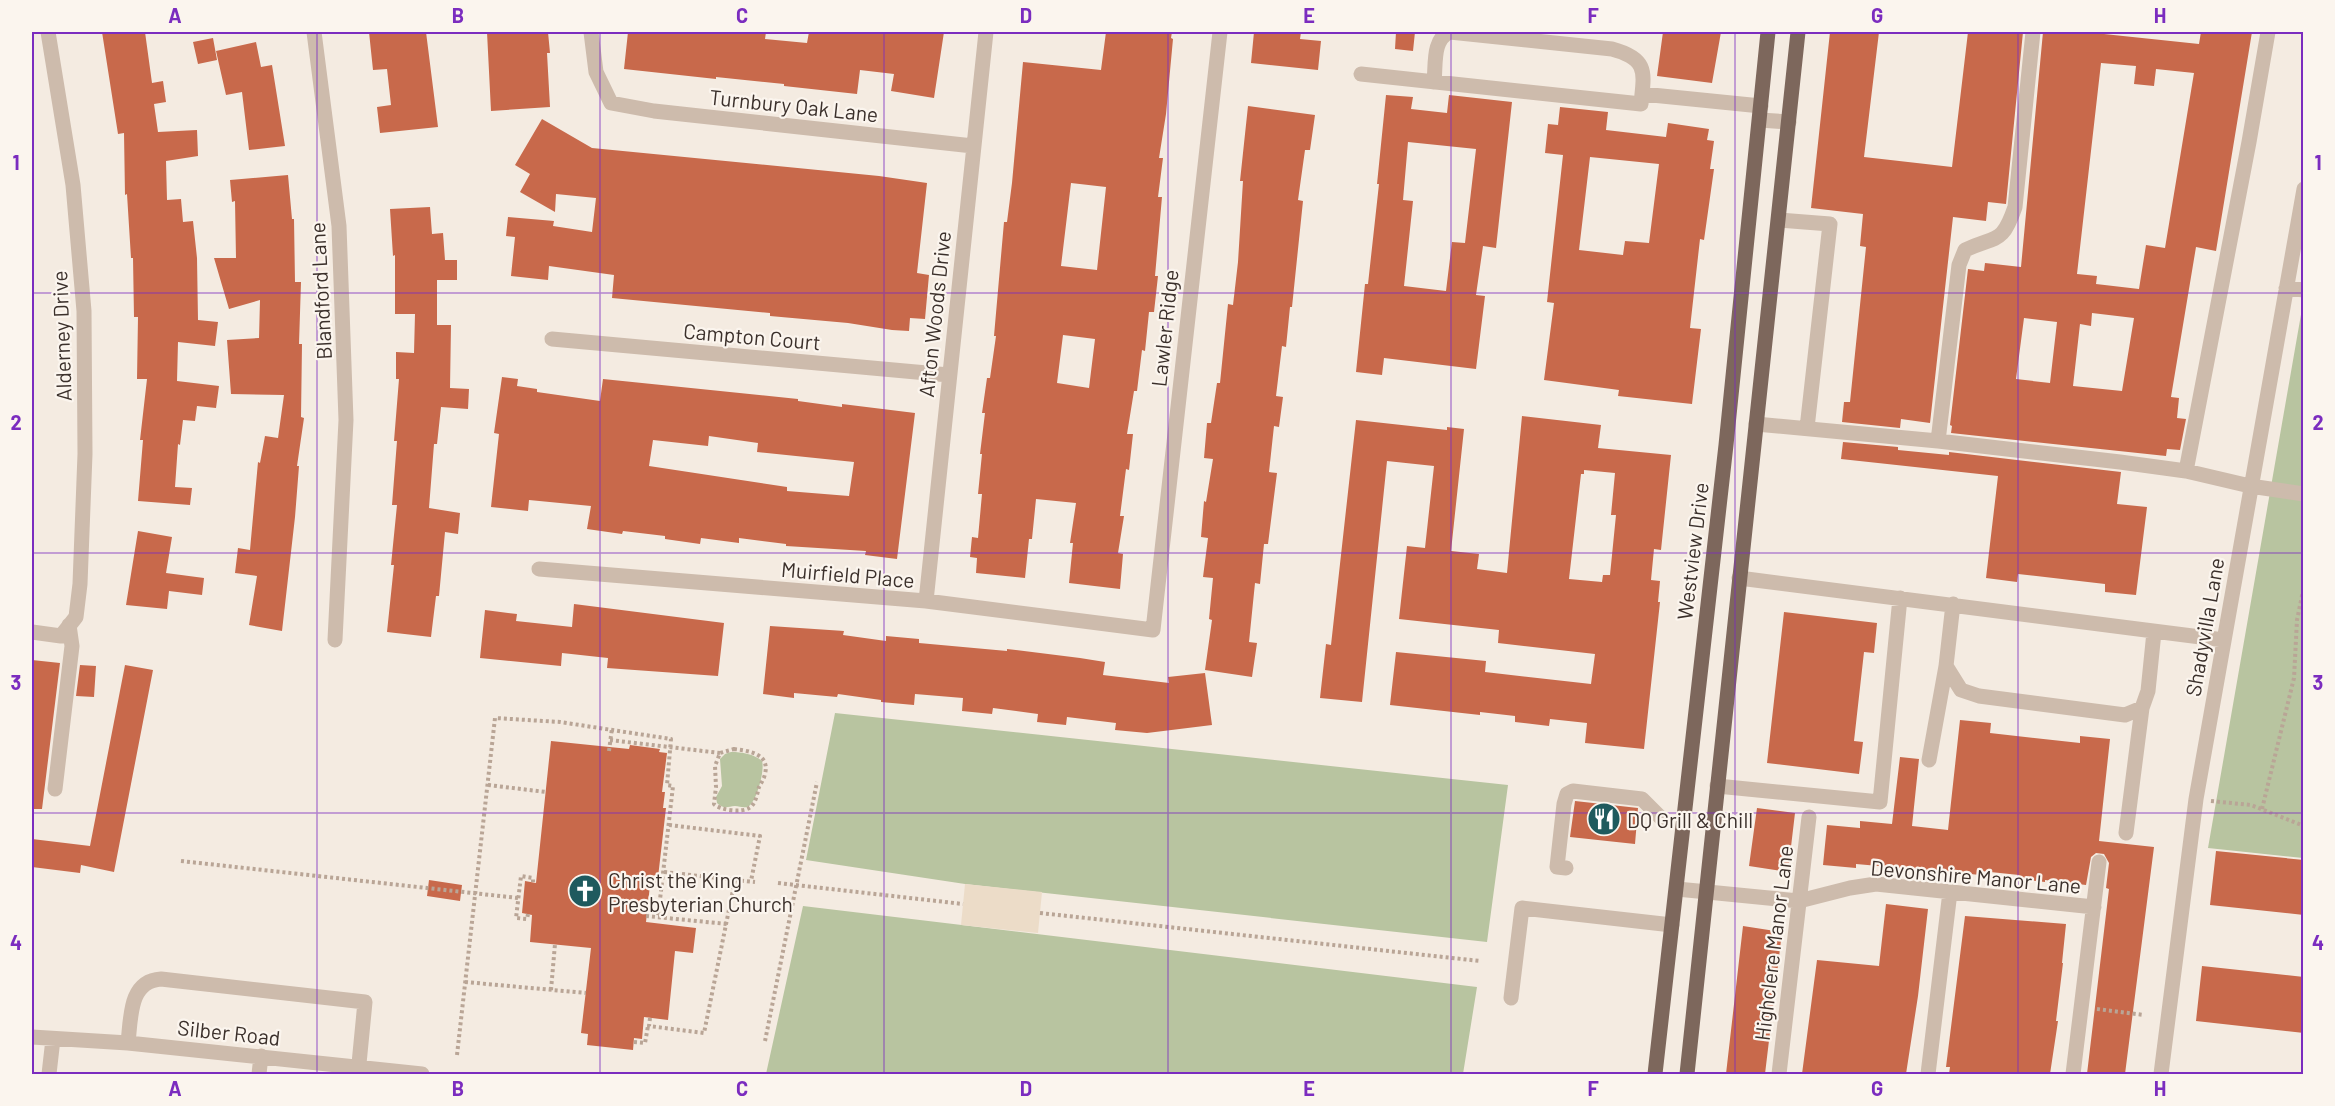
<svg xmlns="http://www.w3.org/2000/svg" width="2335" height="1106" font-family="Barlow,sans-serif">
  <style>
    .green { fill: #b8c4a0 }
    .plaza { fill: #ecdcc8 }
    .building { fill: #c8694b; fill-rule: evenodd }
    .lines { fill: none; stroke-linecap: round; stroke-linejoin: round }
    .path { stroke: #b9a596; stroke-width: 4; stroke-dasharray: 3 3; stroke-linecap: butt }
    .minor { stroke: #cdbbac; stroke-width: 15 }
    .major { stroke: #7d675c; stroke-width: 15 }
    .grid { fill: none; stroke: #7b2cbf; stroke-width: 1.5; stroke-opacity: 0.55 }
    .labels { text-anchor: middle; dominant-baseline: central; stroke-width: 4.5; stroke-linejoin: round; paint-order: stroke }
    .street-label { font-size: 21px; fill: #3b302b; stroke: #fbf5ee }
    .poi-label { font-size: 21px; fill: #3b302b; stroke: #fbf5ee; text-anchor: start }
    .neatline { fill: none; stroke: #7b2cbf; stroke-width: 2 }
    .grid-label { font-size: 20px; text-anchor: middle; font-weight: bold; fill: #7b2cbf }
  </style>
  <rect width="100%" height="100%" fill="#f4ebe1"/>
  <path class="green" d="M2303 303V858L2208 848Z
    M835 713 1508 785 1487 942 965 884 806 860Z
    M731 752C742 752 754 754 762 761 765 770 757 800 749 806 744 809 740 806 735 806 727 807 723 809 717 803L716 797 722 786 720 759 725 754Z
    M803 906 1477 987 1463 1074H766Z"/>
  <path class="plaza" d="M965 884 1042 892 1038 933 961 925Z"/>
  <path class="building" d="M102 32H145L152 83 163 81 166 102 154 104 158 132 197 130 198 156 166 161 167 200 181 199 183 222 193 221 197 258 198 320 218 322 215 346 178 342 177 381 219 386 216 408 197 406 195 421 183 420 180 445 178 444 175 487 192 488 190 505 138 501 143 440H140L147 379H137L138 317H134L133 258H131L127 194 125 195 124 133 118 134Z
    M369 32H426L438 127 380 133 377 107 391 105 387 69 373 70Z
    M487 32H548L550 53H547L550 107 491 111Z
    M628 32H766L765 39 807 43 809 32H944L934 98 891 91 894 74 860 70 857 94 784 86V84L716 77V79L624 69Z
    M1106 32H1172L1171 38 1173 39 1166 114 1159 158H1163L1158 197H1162L1155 276H1158L1154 312H1149L1145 351 1142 350 1137 391H1134L1127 434H1133L1129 470 1126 469 1120 516H1124L1118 553 1123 554 1120 589 1069 583 1073 543H1070L1076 503 1036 499 1032 539H1029L1025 578 976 573 977 558 970 557 972 537 978 538 982 494H978L982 454H980L985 413H982L987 378H990L996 336H994L1004 222H1007L1012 183 1023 62 1101 70ZM1071 183 1106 187 1097 270 1061 266ZM1063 335 1095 339 1089 388 1057 383Z
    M1254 32H1301L1300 39 1321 41 1318 70 1251 63Z
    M1396 32H1415L1413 51 1395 49Z
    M1663 32H1721L1712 83 1657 76Z
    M1830 32H1879L1864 157 1952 167 1968 32H2023L2006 204 1988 202 1986 221 1953 217 1930 423 1901 419 1900 428 1842 422 1844 402H1850L1866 247 1860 246 1863 214 1811 208Z
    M2043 32H2104V34L2199 44 2201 32H2252L2216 251 2196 247 2171 397 2179 398 2177 418 2186 419 2180 450 2167 449 2166 456 1951 433 1952 426 1950 425 1968 269 1984 271 1985 263 2021 267ZM2101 63 2136 66 2134 84 2154 86 2156 69 2194 73 2165 248 2146 245 2139 289 2096 284 2097 276 2077 274ZM2092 313 2134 318 2122 391 2073 386 2080 324 2091 326ZM2024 318 2057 322 2050 383 2016 379Z
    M213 38 217 60 198 64 193 42Z
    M256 42 261 67 272 65 285 146 249 150 242 92 226 95 216 51Z
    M1386 95 1413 97 1411 109 1447 113 1449 95 1512 102 1496 248 1483 246 1476 295 1485 296 1476 369 1384 358 1382 375 1356 372 1365 284H1368L1379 184H1377ZM1408 142 1476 149 1465 243 1452 242 1446 291 1404 286 1413 201 1403 200Z
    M1248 106 1315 115 1310 150H1305L1298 200 1303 201 1292 307H1290L1286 347 1282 346 1276 396 1283 397 1279 427 1274 426 1269 472 1277 473 1268 544H1264L1260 584 1255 583 1249 642 1257 643 1252 677 1205 670 1212 620 1209 619 1213 578 1203 577 1208 538 1201 537 1204 501 1206 502 1213 459 1204 458 1207 423H1211L1217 383H1220L1228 304 1233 305 1238 262 1243 181H1240Z
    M1560 107 1608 112 1606 130 1666 137 1668 123 1709 129 1707 140 1714 141 1710 169H1714L1704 240 1700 239 1690 328 1701 329 1692 404 1618 396 1619 390 1544 380 1554 303 1547 302 1563 155 1545 153 1548 124 1558 125ZM1590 157 1659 164 1649 243 1625 241 1623 255 1579 250Z
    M542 119 592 148 879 176 927 183 917 273 929 275 925 319 910 318 909 331 892 330 848 323 770 316V313L612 298 614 275 549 266 548 280 511 276 515 237 506 236 508 217 554 221 553 226 592 232 596 198 556 194 555 212 520 192 530 174 515 165Z
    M288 175 292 219H294L295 282H301L299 344H302L301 417 304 418 297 466H299L295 517 282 631 249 625 257 576 235 573 238 548 250 550 258 462 260 463 265 436 278 438 284 395 231 394 227 340 259 338 260 300 229 309 214 258H236L235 201 232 202 230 180Z
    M430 207 432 234 443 233 445 260H457V280H437V325H451L450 388 469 389 468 409 441 407 437 444H434L429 508 460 513 458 534 445 532 439 596H436L431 637 387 632 394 565H391L397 505H392L397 441H394L399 379H396V352L414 353 415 314H395V255L393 256 390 209Z
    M502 377 518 379 517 386 537 389V392L600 401 603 379 798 399V401L842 407V404L915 413 897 559 865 555 866 551 786 546V544L739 538V543L701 538 700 544 665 539V536L623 531 622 534 587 529 591 506 529 500 528 511 491 507 499 434 494 433ZM709 436 758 443 757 452 854 462 849 496 787 491V487L649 466 653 440 708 446Z
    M1522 416 1601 425 1598 448 1671 455 1661 550 1654 549 1651 580 1660 581 1658 602H1660L1644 749 1585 743 1587 723 1550 719 1549 726 1515 722V716L1480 712V715L1390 705 1396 652 1486 661 1485 672 1591 684 1595 654 1498 643 1499 630 1399 619 1407 546 1425 548 1434 466 1387 461 1362 702 1320 698 1326 644 1331 645 1356 420 1447 430V427L1464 429 1451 551 1479 554 1477 569 1507 573ZM1584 470 1615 473 1611 515H1616L1610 575H1603L1602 582 1569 579 1581 474H1584Z
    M1843 442 1898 447V450L1949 455V452L2121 472 2117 504 2147 507 2136 595 2105 592V584L2018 574 2017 582 1986 578 1998 476 1841 459Z
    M138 531 172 537 166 573 204 578 202 595 169 591 167 609 126 605Z
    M574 604 724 623 718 676 607 668 608 658 562 653 561 666 480 658 485 610 517 614 516 621 572 627Z
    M1784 612 1877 623 1874 653 1864 652 1854 741 1863 742 1859 774 1767 763Z
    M770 626 844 631 843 635 886 641V636L919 639V643L1007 651V649L1080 658 1105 662 1103 675 1169 683 1168 677 1205 673 1212 725 1147 733 1115 730 1116 723 1067 717 1066 725 1037 722 1038 714 993 708 992 714 962 711 963 698 915 694 914 705 881 702V700L838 694 837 697 794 693V698L763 694Z
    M32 660 60 663 42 809H32Z
    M80 665 96 666 94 697 76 696Z
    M125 665 153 670 114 872 81 865 80 873 32 867V839L90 846Z
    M1960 720 1991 723 1990 733 2080 743V736L2110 739 2099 841 2154 847 2125 1074H2087L2109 889 2106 888 2109 863 2104 854 2096 853 2091 857 2086 885 2045 880V882L2018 879 2019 875 1981 871V875L1856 864V868L1823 865 1827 825 1860 828V821L1892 824 1900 757 1919 759 1912 826 1948 830Z
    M551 741 629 749 630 745 660 749 659 752 667 753 662 792H665L663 808H666L657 886 650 885 646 922 696 928 693 953 675 951 668 1020 644 1017 642 1039 634 1038 633 1050 587 1045 588 1034 581 1033 591 948 530 942 532 915 522 913 525 881 536 883Z
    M1575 801 1638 808 1635 844 1570 837Z
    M1757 808 1795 813 1788 872 1749 866Z
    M2216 851 2304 860V915L2210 905Z
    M429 880 462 885 460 901 427 896Z
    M1886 904 1928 909 1918 996 1906 1074H1802L1817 960 1879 966Z
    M1965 916 2066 924 2062 963H2063L2056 1021H2058L2050 1074H1949L1950 1067H1946Z
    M1743 926 1782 932 1765 1074H1726Z
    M2202 966 2304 977V1033L2196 1021Z"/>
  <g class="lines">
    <path class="path" d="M610 740 720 753
      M734 749C750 751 770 754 765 774 764 779 761 783 759 787 757 794 756 804 749 808 742 813 719 810 714 804L716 787 715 766 720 753Z
      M609 751 612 728
      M488 785 546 792
      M2211 801 2251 805 2304 826
      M2262 809 2294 678 2297 620 2304 586
      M669 825 760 836 751 881
      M181 861 518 898
      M735 880 755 882
      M778 883 963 904
      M1040 913 1480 961
      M528 914 527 919 516 918 521 876 533 878V882
      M646 916 727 924
      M465 982 586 993
      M551 990 555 944
      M2097 1009 2144 1015
      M650 1018 649 1026 704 1033 735 880 664 872
      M765 1041 817 782
      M634 1042 645 1043 648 1026
      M457 1055 495 718 560 722 671 739 667 785 673 786 658 917"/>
    <path class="minor" d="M314 32 339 226 346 420 335 640
      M591 32 596 72 611 103 654 111 973 146
      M1361 74 1641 104C1644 73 1649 59 1612 49L1450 32C1432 39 1436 65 1434 82
      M1642 94 1761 106
      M1760 120 1789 122
      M1779 220 1830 224 1807 428
      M2286 288 2304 290
      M552 339 949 375
      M1756 424 1938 441 2120 462 2186 471 2250 486 2304 494
      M1938 441 1959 265 1965 250C1997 235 2002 245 2015 207L2033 32
      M2186 471 2249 142 2268 32
      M539 569 926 601 1153 630 1220 32
      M1739 578 2224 640
      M926 601 986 32
      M1953 604 1946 666 1961 690 1979 696 2125 715 2142 708 2148 691 2154 632
      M32 632 61 636 76 617 80 584 85 454 84 311 73 185 48 32
      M1929 760 1946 666
      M1717 786 1880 802 1900 598
      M55 789 72 646 69 625
      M2126 833 2142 708
      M1566 868 1557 867 1564 804 1567 794 1573 791 1642 799 1661 818
      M1677 889 1799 901 1850 888 1876 884 2094 907
      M1511 998 1522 908 1672 925
      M32 1037 128 1043 422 1074
      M128 1043C131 1017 129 981 161 979L365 1002 358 1074
      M49 1074 53 1039
      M259 1074 261 1056
      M1779 1074 1809 817
      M1928 1074 1950 892
      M2073 1074 2099 862
      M2161 1074 2196 799 2304 189"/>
    <path class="major" d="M1655 1074 1726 445 1768 32
      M1687 1074 1798 32"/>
  </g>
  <path class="grid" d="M317 32V1074M600 32V1074M884 32V1074M1168 32V1074M1451 32V1074M1735 32V1074M2018 32V1074M32 293H2304M32 553H2304M32 813H2304"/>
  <defs>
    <g id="restaurant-disc" transform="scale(1.725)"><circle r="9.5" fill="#1f5a5e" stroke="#fbf5ee"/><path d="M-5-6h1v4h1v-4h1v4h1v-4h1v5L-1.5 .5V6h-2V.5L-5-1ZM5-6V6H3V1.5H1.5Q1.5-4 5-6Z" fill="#fff"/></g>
    <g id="church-disc" transform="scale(1.725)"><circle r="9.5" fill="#1f5a5e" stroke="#fbf5ee"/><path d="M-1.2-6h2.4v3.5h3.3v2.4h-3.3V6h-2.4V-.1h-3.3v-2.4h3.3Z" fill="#fff"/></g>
  </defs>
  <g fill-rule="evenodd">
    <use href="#restaurant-disc" x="1604" y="819"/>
    <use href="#church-disc" x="585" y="891"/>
  </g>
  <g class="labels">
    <g class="street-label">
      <text transform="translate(794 105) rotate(6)">Turnbury Oak Lane</text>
      <text transform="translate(320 291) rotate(-93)">Blandford Lane</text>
      <text transform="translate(934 314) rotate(-84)">Afton Woods Drive</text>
      <text transform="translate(1164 328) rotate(-84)">Lawler Ridge</text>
      <text transform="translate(61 336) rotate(-92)">Alderney Drive</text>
      <text transform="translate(752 336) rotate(5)">Campton Court</text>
      <text transform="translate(1692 551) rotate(-83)">Westview Drive</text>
      <text transform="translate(848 574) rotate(5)">Muirfield Place</text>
      <text transform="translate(2204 627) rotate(-80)">Shadyvilla Lane</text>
      <text transform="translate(1976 876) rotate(5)">Devonshire Manor Lane</text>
      <text transform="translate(1773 943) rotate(-83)">Highclere Manor Lane</text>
      <text transform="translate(229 1032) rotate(6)">Silber Road</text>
    </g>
    <g class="poi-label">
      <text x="1627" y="819">DQ Grill &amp; Chill</text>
      <text x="608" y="879">Christ the King<tspan x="608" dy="24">Presbyterian Church</tspan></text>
    </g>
  </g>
  <rect width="2335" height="1106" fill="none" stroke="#fbf5ee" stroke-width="66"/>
  <rect x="33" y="33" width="2269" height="1040" class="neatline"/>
  <g class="grid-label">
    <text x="175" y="23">A</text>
    <text x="458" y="23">B</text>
    <text x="742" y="23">C</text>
    <text x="1026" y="23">D</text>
    <text x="1309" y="23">E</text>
    <text x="1593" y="23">F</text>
    <text x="1877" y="23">G</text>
    <text x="2160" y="23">H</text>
    <text x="16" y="170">1</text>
    <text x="2318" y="170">1</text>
    <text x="16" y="430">2</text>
    <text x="2318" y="430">2</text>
    <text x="16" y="690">3</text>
    <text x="2318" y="690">3</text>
    <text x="16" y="950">4</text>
    <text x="2318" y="950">4</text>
    <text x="175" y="1096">A</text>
    <text x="458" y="1096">B</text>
    <text x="742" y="1096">C</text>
    <text x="1026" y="1096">D</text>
    <text x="1309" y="1096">E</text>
    <text x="1593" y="1096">F</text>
    <text x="1877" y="1096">G</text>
    <text x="2160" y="1096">H</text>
  </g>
</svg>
